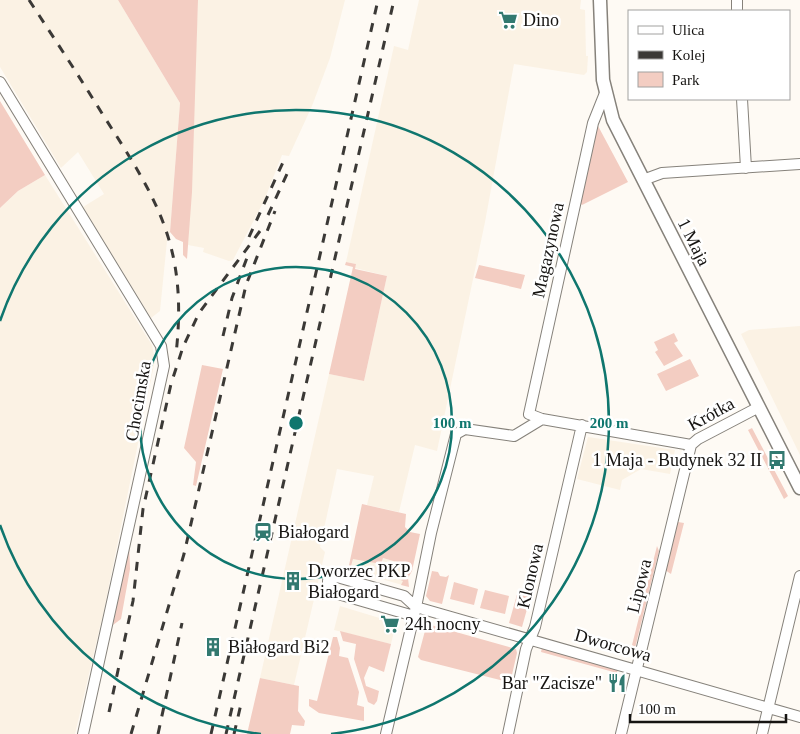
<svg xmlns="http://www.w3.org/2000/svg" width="800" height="734" font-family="'Times New Roman',serif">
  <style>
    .built { fill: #fbf2e4 }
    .green { fill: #f3cdc2 }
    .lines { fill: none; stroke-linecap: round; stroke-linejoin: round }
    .minor-casing { stroke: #86827b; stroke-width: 12 }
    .tertiary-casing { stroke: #86827b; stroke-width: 15 }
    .minor { stroke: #fff; stroke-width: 10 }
    .tertiary { stroke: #fff; stroke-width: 12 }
    .rail { stroke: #3b3936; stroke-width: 3; stroke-dasharray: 9 9; stroke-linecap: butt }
    .ring { fill: none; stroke: #0f766e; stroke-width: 2.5 }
    .labels { text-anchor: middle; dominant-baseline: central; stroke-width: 5; stroke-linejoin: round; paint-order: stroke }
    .poi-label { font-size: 18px; fill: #161412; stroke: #fff; text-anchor: start }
    .street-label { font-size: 18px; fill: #161412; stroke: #fff }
    .centre { fill: #0f766e; stroke: #fff; stroke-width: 2.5 }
    .ring-label { font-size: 15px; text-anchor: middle; font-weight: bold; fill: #0f766e; stroke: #fff; stroke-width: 5; stroke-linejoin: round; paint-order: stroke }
  </style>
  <rect width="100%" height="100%" fill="#fefaf4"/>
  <path class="built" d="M0 0H118L180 103 170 232 167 241 160 311 151 318 83 207 104 194 78 152 61 168 0 67Z
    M198 0H345L330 58 312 106 289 156 282 155 264 201 233 260 229 261 203 252 204 248 188 245Z
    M419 0H581L580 9 585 10 586 56H588L587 72 584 75 514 64 485 222 437 451 415 445 399 512 367 505 374 476 337 469 320 547 325 552 294 685 260 678 329 374 364 381 387 276 355 268 356 264 346 262 394 46 408 50Z
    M45 175 152 345 155 360 104 610 75 734H0V208L18 191Z
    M800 326V455L741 334 749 330Z
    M588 437 675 450 670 474 641 469 622 480 620 490 577 479Z
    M354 556 381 564 383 558 400 563 408 578 406 586 350 570Z
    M340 606 396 623 391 644 334 630Z"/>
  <path class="green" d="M118 0H198L192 192 187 259 183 255V242L176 239 170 232 180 103Z
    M0 101 45 175 18 191 0 208Z
    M597 124 628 182 582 205 580 203Z
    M346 262 356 264 355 269 387 276 364 381 329 374 353 267 345 265Z
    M479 265 525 275 521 289 475 278Z
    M674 333 678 341 674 343 683 356 664 366 655 352 658 350 654 342Z
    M690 359 699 376 666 391 657 374Z
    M202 365 223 369 196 486 193 485 196 462 184 448Z
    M752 428 788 496 784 499 748 430Z
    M362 504 406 514 405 527 410 532 420 534 412 571 408 578 409 587 401 585 403 581 398 579 402 567 400 563 383 558 381 564 353 559 350 570H348Z
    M678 522 684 523 671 574 665 570Z
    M129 541 130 569 121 619 113 625Z
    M657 546 659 551 635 648 632 645Z
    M432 571 438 572 440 576 446 577 449 575 442 604 430 601 426 596Z
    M454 582 478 589 474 605 450 599Z
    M485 590 509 596 505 614 480 608Z
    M518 591 520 595H531L522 627 509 623Z
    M431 625 516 649 517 653 511 679 508 682 421 660 418 657 426 627Z
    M340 631 391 644 384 672 369 666 364 678 366 686 379 691 377 701 374 705 368 702 354 659 356 644 343 641Z
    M333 637H337L340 648 339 656 348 658 359 692 357 705 364 707V721L319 713 309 706V699L317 701Z
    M542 647 618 669 617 673 541 652Z
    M260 678 299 686 298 711 305 721 304 726 292 725 290 734H247Z"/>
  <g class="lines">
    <g class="minor-casing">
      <path id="minor" d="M737 0V11
        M0 82 161 346 164 366 83 734
        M605 93 593 123 529 414 542 419 691 445
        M742 99 746 168
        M643 180 662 173 800 164
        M691 445 698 439 759 407
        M416 607 800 717
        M414 616 331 592 328 590V581L337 577 404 596 416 607
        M386 734 416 607 431 533 456 434 465 429 514 436 542 419
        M508 734 526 649 535 627 582 425
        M621 734 691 445
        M762 734 800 576"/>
    </g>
    <g class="tertiary-casing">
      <path id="tertiary" d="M600 0 603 80 613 120 800 488"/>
    </g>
    <use href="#minor" class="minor"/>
    <use href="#tertiary" class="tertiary"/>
    <path class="rail" d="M29 0C54 38 79 76 103 115 158 200 188 248 176 354
      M268 215 287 174
      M249 237 284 160
      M223 336 232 298 248 255
      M109 712 133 601 143 509 171 384 183 347 199 313 260 231
      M131 734 184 554 246 285 275 211
      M158 734 182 623
      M211 734 378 0
      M226 734 394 0
      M234 734 241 704"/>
  </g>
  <g class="ring">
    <circle cx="296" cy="423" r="156"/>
    <path d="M261 734A313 313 0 0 1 0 525M0 321A313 313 0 1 1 331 734"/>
  </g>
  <defs>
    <g id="supermarket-bare" transform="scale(1.5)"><path d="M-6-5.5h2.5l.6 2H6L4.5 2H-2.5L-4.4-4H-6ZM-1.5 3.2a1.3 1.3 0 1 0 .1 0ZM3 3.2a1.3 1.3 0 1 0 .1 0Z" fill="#327970" stroke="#fff" stroke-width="2.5" paint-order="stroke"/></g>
    <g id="bus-bare" transform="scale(1.5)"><path d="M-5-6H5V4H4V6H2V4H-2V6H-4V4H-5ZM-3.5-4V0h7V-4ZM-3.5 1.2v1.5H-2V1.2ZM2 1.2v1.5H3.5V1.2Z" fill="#327970" stroke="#fff" stroke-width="2.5" paint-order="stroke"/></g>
    <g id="station-bare" transform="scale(1.5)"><path d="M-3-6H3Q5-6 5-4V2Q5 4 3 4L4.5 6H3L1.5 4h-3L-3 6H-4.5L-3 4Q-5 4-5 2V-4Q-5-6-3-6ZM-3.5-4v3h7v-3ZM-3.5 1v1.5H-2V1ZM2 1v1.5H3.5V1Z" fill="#327970" stroke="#fff" stroke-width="2.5" paint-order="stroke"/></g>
    <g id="building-bare" transform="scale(1.5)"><path d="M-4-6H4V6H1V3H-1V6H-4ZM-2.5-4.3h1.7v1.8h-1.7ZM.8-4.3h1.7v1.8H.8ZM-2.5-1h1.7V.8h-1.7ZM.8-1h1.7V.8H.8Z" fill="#327970" stroke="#fff" stroke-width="2.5" paint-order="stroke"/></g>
    <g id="restaurant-bare" transform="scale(1.5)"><path d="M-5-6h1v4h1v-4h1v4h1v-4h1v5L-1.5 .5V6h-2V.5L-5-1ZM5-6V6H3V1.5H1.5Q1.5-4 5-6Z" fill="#327970" stroke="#fff" stroke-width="2.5" paint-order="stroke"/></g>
  </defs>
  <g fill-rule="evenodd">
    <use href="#supermarket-bare" x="508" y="20"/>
    <use href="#bus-bare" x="777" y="460"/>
    <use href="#station-bare" x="263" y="532"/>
    <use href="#building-bare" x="293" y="581"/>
    <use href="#supermarket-bare" x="390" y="624"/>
    <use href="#building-bare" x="213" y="647"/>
    <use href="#restaurant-bare" x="617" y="683"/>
  </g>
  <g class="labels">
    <g class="poi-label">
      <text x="523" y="20">Dino</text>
      <text x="762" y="460" text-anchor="end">1 Maja - Budynek 32 II</text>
      <text x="278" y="532">Białogard</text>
      <text x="308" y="571">Dworzec PKP<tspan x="308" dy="21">Białogard</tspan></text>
      <text x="405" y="624">24h nocny</text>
      <text x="228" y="647">Białogard Bi2</text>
      <text x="602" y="683" text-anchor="end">Bar "Zacisze"</text>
    </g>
    <g class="street-label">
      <text transform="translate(694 242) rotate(63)">1 Maja</text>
      <text transform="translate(548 250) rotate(-78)">Magazynowa</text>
      <text transform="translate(138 401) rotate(-80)">Chocimska</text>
      <text transform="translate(711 414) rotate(-29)">Krótka</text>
      <text transform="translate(530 576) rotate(-77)">Klonowa</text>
      <text transform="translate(639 586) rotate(-76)">Lipowa</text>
      <text transform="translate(613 645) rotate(16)">Dworcowa</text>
    </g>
  </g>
  <circle cx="296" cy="423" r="8" class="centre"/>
  <g class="ring-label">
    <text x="452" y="428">100 m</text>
    <text x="609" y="428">200 m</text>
  </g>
  <rect x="628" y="10" width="162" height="90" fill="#ffffff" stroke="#a2a1a0"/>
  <rect x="638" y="26" width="25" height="8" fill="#ffffff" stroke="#a2a1a0"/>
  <text x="672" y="35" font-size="15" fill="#161412">Ulica</text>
  <rect x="638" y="51" width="25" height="8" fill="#3b3936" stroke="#a2a1a0"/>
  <text x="672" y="60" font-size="15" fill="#161412">Kolej</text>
  <rect x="638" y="72" width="25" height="15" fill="#f3cdc2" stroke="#a2a1a0"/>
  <text x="672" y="85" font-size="15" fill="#161412">Park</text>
  <path d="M630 714v8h156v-8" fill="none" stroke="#161412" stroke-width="2.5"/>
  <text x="638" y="714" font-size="15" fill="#161412" stroke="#ffffff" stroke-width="4" paint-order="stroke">100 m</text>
</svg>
